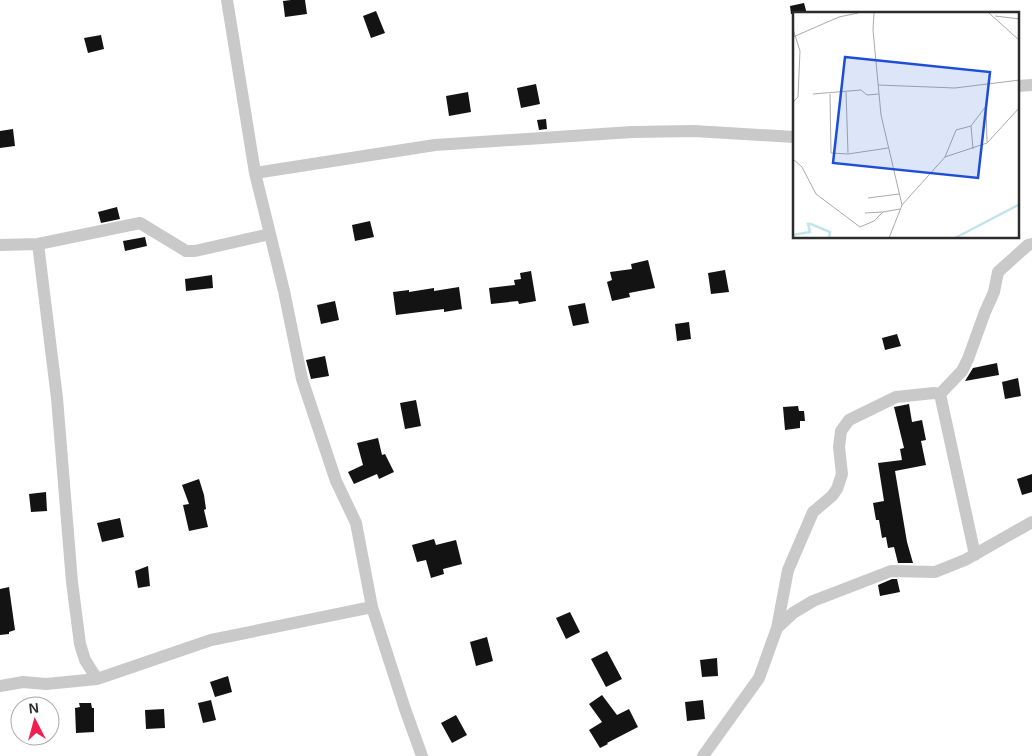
<svg xmlns="http://www.w3.org/2000/svg" width="1032" height="756" font-family="Arial,sans-serif">
  <style>
    .building { fill: #131313 }
    .lines { fill: none; stroke-linecap: round; stroke-linejoin: round }
    .minor { stroke: #c9c9c9; stroke-width: 12 }
    .inset-river { fill: none; stroke: #c2e4ed; stroke-width: 2.5 }
    .inset-road { fill: none; stroke: #ababab; stroke-width: 1 }
    .view { fill: #1d4ed8; fill-opacity: 0.15; stroke: #1d4ed8; stroke-width: 2.5 }
    .inset-edge { fill: none; stroke: #2c2c2c; stroke-width: 2.5 }
  </style>
  <rect width="100%" height="100%" fill="#fff"/>
  <path class="building" d="M291 0H305L307 14 285 17 283 1Z
    M804 3 807 14H791L790 6Z
    M376 11 385 33 371 38 363 16Z
    M101 35 104 49 88 53 84 38Z
    M536 84 540 104 521 108 517 88Z
    M468 92 471 112 449 116 446 96Z
    M546 119 547 129 539 130 537 120Z
    M13 129 15 146 0 148V131Z
    M117 207 120 219 101 223 98 212Z
    M370 221 374 237 355 241 352 225Z
    M145 237 147 246 125 251 123 241Z
    M648 260 655 288 629 293 630 297 612 301 607 282 612 280 610 272 632 269 631 264Z
    M725 270 729 292 711 294 708 273Z
    M531 271 536 301 519 304 518 301 491 304 489 288 515 285 514 280 521 279 520 273Z
    M212 275 213 288 186 291 185 279Z
    M459 287 462 309 444 312V309L396 315 393 292 409 290V292L434 288V291Z
    M335 301 339 320 321 324 317 305Z
    M585 303 589 323 573 326 568 306Z
    M689 322 691 339 677 341 675 324Z
    M897 334 901 346 885 350 882 338Z
    M325 356 329 376 311 379 306 360Z
    M997 363 999 375 965 381 973 368Z
    M1018 378 1021 396 1005 399 1002 382Z
    M416 400 421 426 405 429 400 403Z
    M909 404 912 422 922 420 926 440 921 441 926 465 895 471 907 542 913 563H898L894 547 888 548 886 537 882 538 879 520H876L873 503 884 501 878 463 902 460 900 449 904 448 894 407Z
    M798 406 799 411H804L805 421H800V428L785 430 783 407Z
    M378 438 382 455 385 454 394 472 379 479 377 474 354 484 348 472 363 465 357 443Z
    M1032 474V492L1022 495 1017 479Z
    M199 479 204 495 206 509 204 510 208 527 189 531 183 505 189 504 182 485Z
    M46 492 47 511 31 512 29 494Z
    M120 518 124 537 102 542 97 523Z
    M434 539 436 545 456 540 462 564 443 569 444 574 431 578 426 560 417 562 412 545Z
    M148 566 150 586 138 588 135 571Z
    M892 579H897L900 592 880 596 878 585Z
    M9 587 15 630 9 632V634L0 635V589Z
    M570 612 580 632 566 639 556 618Z
    M487 637 493 661 476 666 470 642Z
    M607 651 622 679 606 687 591 659Z
    M717 658 718 676 702 677 700 660Z
    M228 676 232 692 215 697 210 682Z
    M602 695 617 715 629 709 638 727 607 743 608 744 600 748 589 730 602 722 589 704Z
    M211 700 216 720 203 723 198 703Z
    M703 700 705 719 687 721 685 702Z
    M79 703H91L92 708H94V732L76 733 75 708 80 707Z
    M164 709 165 728 146 729 145 710Z
    M456 715 467 735 452 743 441 723Z"/>
  <g class="lines">
    <path class="minor" d="M227 0 255 173 284 291 302 379 336 481 356 523 372 607 405 709 422 756
      M1018 86 1032 85
      M255 173 435 145 632 132 694 131 794 137
      M38 244 57 398 72 582 80 644 85 660 97 679
      M0 245 38 244 140 223 186 251H195L270 234
      M940 394 962 371 968 359 985 312 994 292 998 272 1028 245 1032 244
      M940 394 975 555
      M777 628 788 570 813 512 832 496 837 489 842 474 839 447 841 431 849 420 896 397 934 393 940 394
      M0 686 23 682 46 684 97 679 211 640 372 607
      M703 756 759 678 777 628 793 613 813 601 891 571 935 572 965 560 1032 522"/>
  </g>
  <g transform="translate(793 12)">
    <rect width="226" height="226" fill="#fff"/>
    <path class="inset-river" d="M0 223 17 220 15 212H18L37 220 36 226M162 226 227 192"/>
    <path class="inset-road" d="M81 1 80 18 88 103 109 193M196 1 227 29M202 4 227 7M0 17 7 39 5 85 0 90M0 25 46 5 65 1M85 73 162 76 227 68M53 80 55 141M20 82 68 78 74 83 86 82M37 82 38 141 55 142 95 136M193 94 194 130M178 114 180 137M152 145 163 118 178 114 193 94M0 147 9 155 23 182 67 215 81 209 90 200 107 197M75 186 106 182M72 201 90 200M96 226 109 193 152 145 194 131 227 95"/>
    <path class="view" d="M52 45 197 60 185 166 40 151Z"/>
    <rect width="226" height="226" class="inset-edge"/>
  </g>
  <g transform="translate(35 721) rotate(354)"><circle r="24" fill="#ffffff" stroke="#ababab"/>
  <path d="M0-4L9 19L0 12L-9 19Z" fill="#f12053"/>
  <text y="-8" font-size="14" font-weight="bold" text-anchor="middle" fill="#2c2c2c">N</text>
  </g>
</svg>
